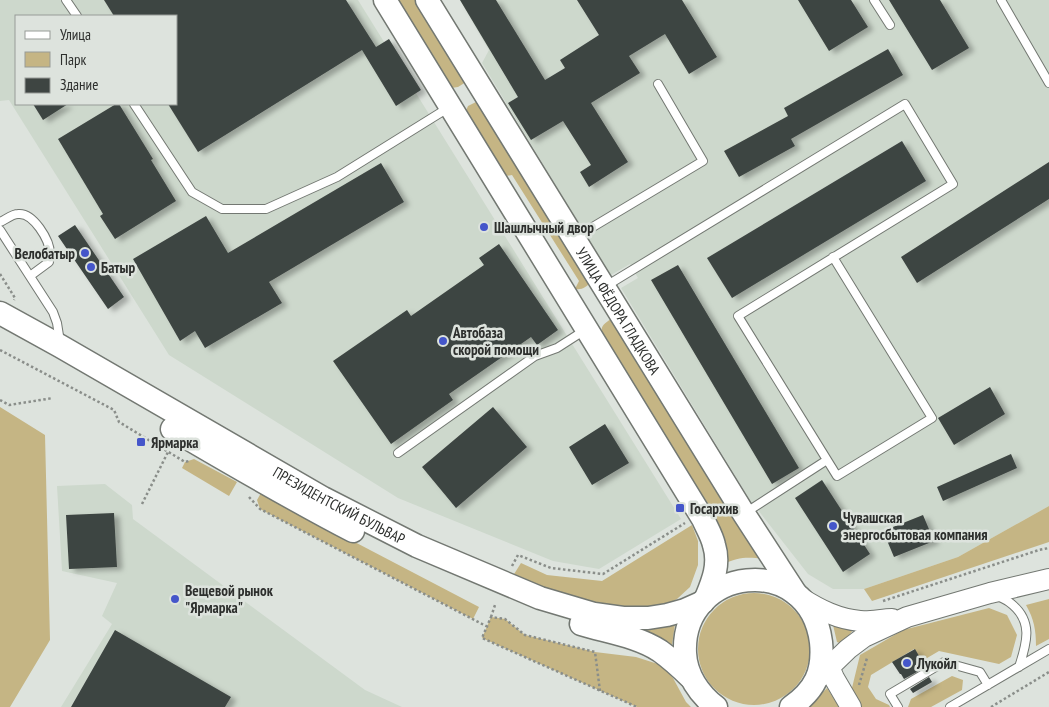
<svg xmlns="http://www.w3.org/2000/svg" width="1049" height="707" font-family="'PT Sans Narrow',sans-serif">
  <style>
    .built { fill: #cdd8cc; fill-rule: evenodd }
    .green { fill: #c5b584 }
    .building { fill: #3e4542; filter: url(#shadow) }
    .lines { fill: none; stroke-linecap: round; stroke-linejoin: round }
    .service-casing { stroke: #737872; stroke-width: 10 }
    .tertiary-casing { stroke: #737872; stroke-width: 22 }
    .secondary-casing { stroke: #737872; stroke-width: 25 }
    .path { stroke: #8a8e8a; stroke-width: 2.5; stroke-dasharray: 2.5 2.5; stroke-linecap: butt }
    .service { stroke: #fff; stroke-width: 8 }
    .tertiary { stroke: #fff; stroke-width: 20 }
    .secondary { stroke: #fff; stroke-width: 22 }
    .poi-dot { fill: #4556ca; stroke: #dde3dd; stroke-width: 2 }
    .labels { text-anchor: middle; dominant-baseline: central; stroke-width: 5; stroke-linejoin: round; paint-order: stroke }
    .poi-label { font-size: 15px; font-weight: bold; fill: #2d2f2d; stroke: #dde3dd; text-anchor: start }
    .street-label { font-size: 15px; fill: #2d2f2d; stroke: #dde3dd }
  </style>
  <defs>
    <filter id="shadow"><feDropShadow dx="5.5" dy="3" stdDeviation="2.5" flood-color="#0004"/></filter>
  </defs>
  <rect width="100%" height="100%" fill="#dde3dd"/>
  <path class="built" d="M0 0H358L681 519 599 569 553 561 398 498 169 355 9 100 0 101ZM16 16H176V104H16Z
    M460 0H1049V506L958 557 864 589H833L808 574 750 500 621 288 638 278 630 264 611 275 584 232 482 63 489 50Z
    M105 484 132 505 133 519 365 690 402 707H61L112 624 102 616 117 583 62 571 57 486Z"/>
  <path class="green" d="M393 0H423L466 82 458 87 451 88Z
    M476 102H482L592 281C586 287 583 290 575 289L579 281 512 175 501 177 465 113 468 106Z
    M611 319H616L770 560C748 557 742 556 721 565 723 541 723 534 713 512L603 337C600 327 602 325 611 319Z
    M0 407 45 435 50 640 10 707H0Z
    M194 459 237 482 229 496 182 468 185 462Z
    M261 493 479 607 473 619 260 509 257 500Z
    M1049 506V542L872 601 864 589 958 557Z
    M692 525 698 541V565L690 587 677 599 663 606 617 612 511 579 521 563 547 575 602 581Z
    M698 649a56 56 0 1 1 112 0a56 56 0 1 1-112 0Z
    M1049 599V639L1036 646C1036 630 1034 619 1026 605Z
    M989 608 1007 615 1017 635 1011 657 999 664 939 651 922 661 914 649 871 675 868 687 876 699 889 705 890 707H859L851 692 860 655 903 630Z
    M491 617 505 619 525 635 595 652 636 657 661 665 673 678 686 702 691 707H637L482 638Z
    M675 624 672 645 661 638 641 631Z
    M833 625 853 630 842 644 837 642Z
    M952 676 963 680 962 690 931 707H908L911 699Z
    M827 688 839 707H809Z"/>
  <path class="building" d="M104 0H346L376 47 389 39 421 90 396 106 362 50 198 152 168 104H176V16H114Z
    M460 0H496L545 80 565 68 560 60 599 35 577 0H682L717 57 689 74 665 34 629 56 640 73 591 103 628 162 589 187 580 172 591 165 563 121 531 140 508 103 518 97Z
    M798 0H851L868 27 829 51Z
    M889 0H940L969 48 932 70Z
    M888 49 903 75 791 139 795 146 739 177 724 151 788 116 784 108Z
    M33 104H68L43 120Z
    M116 104H119L153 159 151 160 176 201 115 239 100 216 103 214 58 139Z
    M902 141 926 181 732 298 707 258Z
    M1049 162V199L917 283 901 257Z
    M381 163 404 202 269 282 282 303 205 348 195 331 180 341 133 259 206 216 228 253Z
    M75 225 124 297 108 309 58 236Z
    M499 244 558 330 537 345 531 337 449 394 453 400 391 444 333 361 407 310 411 316 484 265 479 258Z
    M678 265 799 468 772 484 651 280Z
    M990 387 1005 414 954 445 938 418Z
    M493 407 527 447 456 508 422 467Z
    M605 424 629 463 592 485 569 447Z
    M1011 454 1017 468 943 501 937 487Z
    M822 480 870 554 843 572 795 498Z
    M114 513 117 567 69 569 66 515Z
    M923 515 934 541 894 557 883 531Z
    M115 630 231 697 225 707H71Z
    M915 649 922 661 920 662 924 668 904 679 901 674H900L892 662Z
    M929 677 932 682 913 693 910 689Z"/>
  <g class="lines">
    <g class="service-casing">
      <path id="service" d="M66 0 77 16
        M874 0 890 25
        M1001 0 1049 83
        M134 104 192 192 222 209H266L337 177 448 108
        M0 222C5 220 12 214 18 214 33 212 50 240 50 254 50 256 49 259 49 262L30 276
        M0 230 53 312 57 323 60 342
        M576 237 703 161 658 84
        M606 286 905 104 953 184 738 316 837 476 932 418 833 257
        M398 453 535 356 557 348 585 330
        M745 513 827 460
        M995 595C1000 597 1005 599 1009 602 1034 620 1027 643 1019 667
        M898 707 890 694 944 662 980 672 988 685
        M950 707 1049 649"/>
    </g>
    <g class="tertiary-casing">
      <path id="tertiary" d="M801 598C820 610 838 619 860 621 871 622 882 619 892 619
        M824 656 834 678 851 707
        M817 679 848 649 864 637 907 617 990 593 1049 579"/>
    </g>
    <g class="secondary-casing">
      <g id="secondary">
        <path d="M385 0 703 519C707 528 712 536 714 545 720 564 713 581 706 598"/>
        <path id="s1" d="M427 0 744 514 796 594"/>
        <path id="s2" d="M0 313 60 346 323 498 417 546 540 598 594 614 623 618H648L667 615 685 610 703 602"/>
        <path d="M172 429C232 464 291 499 353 531"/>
        <path d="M581 624C607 632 637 636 660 651 671 659 681 668 690 677"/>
        <path d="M716 707C699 694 686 675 685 653 681 566 809 550 821 642 824 672 815 690 791 707"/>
      </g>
    </g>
    <path class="path" d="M0 274 15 298 14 300
      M0 350 114 410 119 422 185 462 189 461
      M0 400 9 405 53 398
      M249 497 260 509 486 626
      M142 504 168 452
      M512 566 518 555 551 568 603 574 685 523
      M883 601 1039 550 1049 548
      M491 617 495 605
      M859 685 867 658
      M600 691 595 652 525 635 505 619 491 617 482 638 637 707
      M991 707 1049 672"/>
    <use href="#service" class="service"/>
    <use href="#tertiary" class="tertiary"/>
    <use href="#secondary" class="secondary"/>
  </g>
  <g class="poi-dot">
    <circle cx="484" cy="227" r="5"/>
    <circle cx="85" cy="253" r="5"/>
    <circle cx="91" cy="267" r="5"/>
    <circle cx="443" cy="341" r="5"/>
    <rect x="136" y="437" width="10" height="10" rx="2.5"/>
    <rect x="675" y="503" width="10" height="10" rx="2.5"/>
    <circle cx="833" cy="526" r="5"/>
    <circle cx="175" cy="599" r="5"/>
    <circle cx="907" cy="663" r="5"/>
  </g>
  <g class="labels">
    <g class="poi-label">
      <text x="494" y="227">Шашлычный двор</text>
      <text x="75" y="253" text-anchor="end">Велобатыр</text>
      <text x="101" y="267">Батыр</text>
      <text x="453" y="332">Автобаза<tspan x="453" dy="17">скорой помощи</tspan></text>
      <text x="151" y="442">Ярмарка</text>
      <text x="690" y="508">Госархив</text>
      <text x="843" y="517">Чувашская<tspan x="843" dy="17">энергосбытовая компания</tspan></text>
      <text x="185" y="590">Вещевой рынок<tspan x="185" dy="17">"Ярмарка"</tspan></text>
      <text x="917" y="663">Лукойл</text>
    </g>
    <g class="street-label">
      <text stroke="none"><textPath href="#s1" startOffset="365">УЛИЦА ФЁДОРА ГЛАДКОВА</textPath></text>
      <text stroke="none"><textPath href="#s2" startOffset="390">ПРЕЗИДЕНТСКИЙ БУЛЬВАР</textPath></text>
    </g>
  </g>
  <rect x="15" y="15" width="162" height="90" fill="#dde3dd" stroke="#979b97"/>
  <rect x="25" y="31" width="25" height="8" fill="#ffffff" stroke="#979b97"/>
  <text x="60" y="40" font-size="15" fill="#2d2f2d">Улица</text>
  <rect x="25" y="52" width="25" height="15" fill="#c5b584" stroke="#979b97"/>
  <text x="60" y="65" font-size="15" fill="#2d2f2d">Парк</text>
  <rect x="25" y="78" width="25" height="15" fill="#3e4542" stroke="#979b97"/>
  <text x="60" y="90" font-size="15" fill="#2d2f2d">Здание</text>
</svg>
